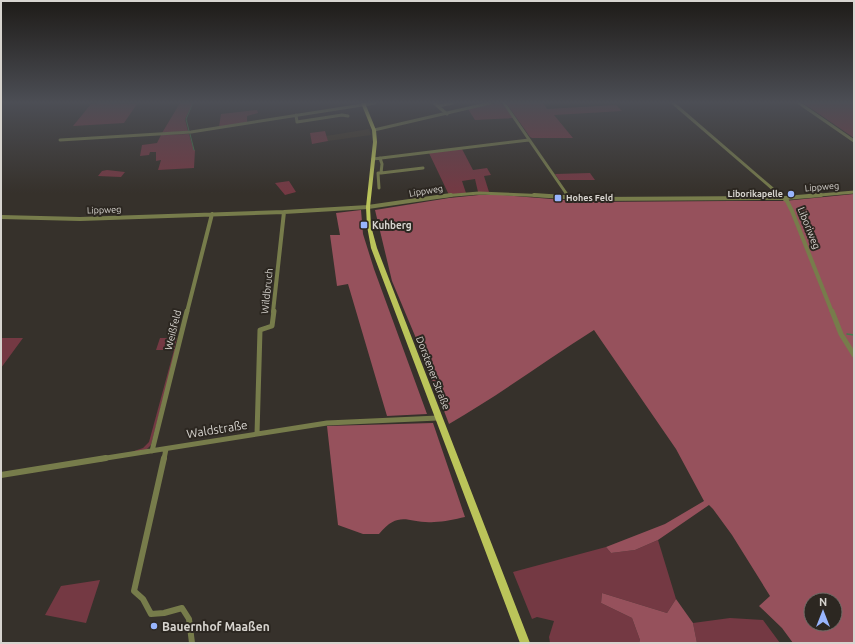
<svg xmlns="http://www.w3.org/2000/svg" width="855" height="644" font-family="Ubuntu,sans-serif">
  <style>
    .built { fill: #423a2d }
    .green { fill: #743943 }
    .forest { fill: #96515c; fill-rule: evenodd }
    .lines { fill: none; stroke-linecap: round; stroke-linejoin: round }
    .stream-far1 { stroke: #437b4c; stroke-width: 1 }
    .stream { stroke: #437b4c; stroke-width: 1.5 }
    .minor-far3 { stroke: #777c4b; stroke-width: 3 }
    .minor-far2 { stroke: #777c4b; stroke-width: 4 }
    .minor-far1 { stroke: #777c4b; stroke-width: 5 }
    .minor { stroke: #777c4b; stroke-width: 6 }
    .major { fill: #bbc45a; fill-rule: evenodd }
    .poi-dot { fill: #98b5fd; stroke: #2c2721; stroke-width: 1.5 }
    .labels { text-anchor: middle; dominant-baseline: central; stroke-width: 4; stroke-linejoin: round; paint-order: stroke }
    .far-street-label { font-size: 9px; fill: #d7d4cf; stroke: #2c2721 }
    .far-poi-label { font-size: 9px; font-weight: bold; fill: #d7d4cf; stroke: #2c2721; text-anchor: end }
    .poi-label { font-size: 10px; font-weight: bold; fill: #d7d4cf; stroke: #2c2721; text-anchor: start }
    .street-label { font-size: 10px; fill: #d7d4cf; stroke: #2c2721 }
    .near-street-label { font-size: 12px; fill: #d7d4cf; stroke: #2c2721 }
    .near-poi-label { font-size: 12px; font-weight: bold; fill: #d7d4cf; stroke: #2c2721; text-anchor: start }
  </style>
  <rect width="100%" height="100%" fill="#36312b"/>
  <path class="built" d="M369 129 371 135 328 141 326 136Z"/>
  <path class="green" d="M101 103 137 104 124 123 73 126 91 104Z
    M180 103H193L185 119 188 131 162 133Z
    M497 103 503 104 513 118 475 120 468 109Z
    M506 103H543L547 109 616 105 622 111 554 115 573 138H532L530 137Z
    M803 103H854V138Z
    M257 110 258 113 247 116V123L219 127 221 114Z
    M325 131 328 141 312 144 310 133Z
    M189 134 194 150H195L194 168 158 170 161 160 156 161V152H150L149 155 140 156 142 145 157 143 161 135Z
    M462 149 473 170 487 168 491 175 484 176 489 192H478L475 179 462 181 466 193 449 195 429 153Z
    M107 170 125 172 121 177 98 176 102 171Z
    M590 173 595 180H559L555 174Z
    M289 181 296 192 285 195 275 183Z
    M1 338H23L1 368Z
    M160 338H177L174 349H176L151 445 146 450 131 452 143 448 149 442 174 350H156Z
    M658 540 676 599 667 613 602 593 601 603 632 618 640 640 639 643H550L549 637 554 621 537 617 532 619 513 572 606 547 611 553 635 550Z
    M100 580 86 623 45 615 61 586Z
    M730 618 763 620 780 643H697L693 623Z"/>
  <path class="forest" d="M854 194V643H793L782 628 759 606 770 596 732 535 713 509 709 505 658 540 635 550 611 553 606 547 665 524 704 501 676 449 594 330C545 361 499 395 449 424L418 343 392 281 375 210 449 198 479 195H503L589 202 730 201H784ZM811 600H835V624H811Z
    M361 210 363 234 374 269 427 414 387 416 348 284 337 286 330 235H340L336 213Z
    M433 423 465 517C455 519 444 522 434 522 408 524 400 509 379 534H363L338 525 327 426Z
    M602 593 667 613 676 599 693 623 697 643H639L640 640 632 618 601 603Z"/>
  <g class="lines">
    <path class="stream-far1" d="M189 131 186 119 193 103
      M190 134 194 150"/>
    <path class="stream" d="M847 334 854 335"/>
    <path class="minor-far3" d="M434 103 447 114
      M504 103 568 196
      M673 103 781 196
      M799 103 854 141
      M438 106 453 103
      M296 115 297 122 342 115 348 116
      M374 130 490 103
      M60 140 191 132 375 103
      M373 159 529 140
      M381 173 423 168
      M379 188 378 173H381L382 164 380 158
      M443 196 479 193 549 196
      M809 196 854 192"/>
    <path class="minor-far2" d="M534 195 594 199 785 198 821 195
      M567 195 569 198
      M780 195 787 201 792 211 832 312
      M1 217 80 219 284 212 368 207 451 195
      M187 312 212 214
      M273 312 284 212"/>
    <path class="minor-far1" d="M832 311 841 334 854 355
      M257 434 260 330 272 326 274 311
      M152 451 187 311
      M100 459 327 423 438 418
      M164 459 166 449"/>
    <path class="minor" d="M164 458 134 591 143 599 151 614 164 613 182 608 189 619 192 643
      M1 475 106 458"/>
    <path class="major" d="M361 103H365L376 130 377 142 370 207 371 226 377 248 530 643H520L371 248 367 226 366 207 373 142 372 130Z"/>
  </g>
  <linearGradient id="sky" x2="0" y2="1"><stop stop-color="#1e1b18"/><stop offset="0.53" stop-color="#4c4e55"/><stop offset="1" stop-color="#4c4e55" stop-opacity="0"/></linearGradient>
  <rect width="855" height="193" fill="url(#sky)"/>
  <g class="poi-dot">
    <circle cx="791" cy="194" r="4"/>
    <rect x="554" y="194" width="8" height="8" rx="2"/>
    <rect x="360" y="221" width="8" height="8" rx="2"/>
    <circle cx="154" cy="626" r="4"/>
  </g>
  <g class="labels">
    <g class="far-street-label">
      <text transform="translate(822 187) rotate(-5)">Lippweg</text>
      <text transform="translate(426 191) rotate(-9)">Lippweg</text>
      <text transform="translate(104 210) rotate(-2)">Lippweg</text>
    </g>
    <g class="far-poi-label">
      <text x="783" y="194">Liborikapelle</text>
      <text x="566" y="198" text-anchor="start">Hohes Feld</text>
    </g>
    <g class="poi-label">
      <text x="372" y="225">Kuhberg</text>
    </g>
    <g class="street-label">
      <text transform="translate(809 228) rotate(68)">Liboriweg</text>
      <text transform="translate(267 291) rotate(-84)">Wildbruch</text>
      <text transform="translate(173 330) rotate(-76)">Weißfeld</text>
      <text transform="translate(433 373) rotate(69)">Dorstener Straße</text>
    </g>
    <g class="near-street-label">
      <text transform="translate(217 429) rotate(-9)">Waldstraße</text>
    </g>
    <g class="near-poi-label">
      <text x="162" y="626">Bauernhof Maaßen</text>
    </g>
  </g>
  <rect width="855" height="644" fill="none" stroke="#d7d4cf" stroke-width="4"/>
  <g transform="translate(823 612)"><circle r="19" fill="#2c2721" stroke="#706c67"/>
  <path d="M0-3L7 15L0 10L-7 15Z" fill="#98b5fd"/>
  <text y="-6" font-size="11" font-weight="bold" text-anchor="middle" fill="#d7d4cf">N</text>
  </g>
</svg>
